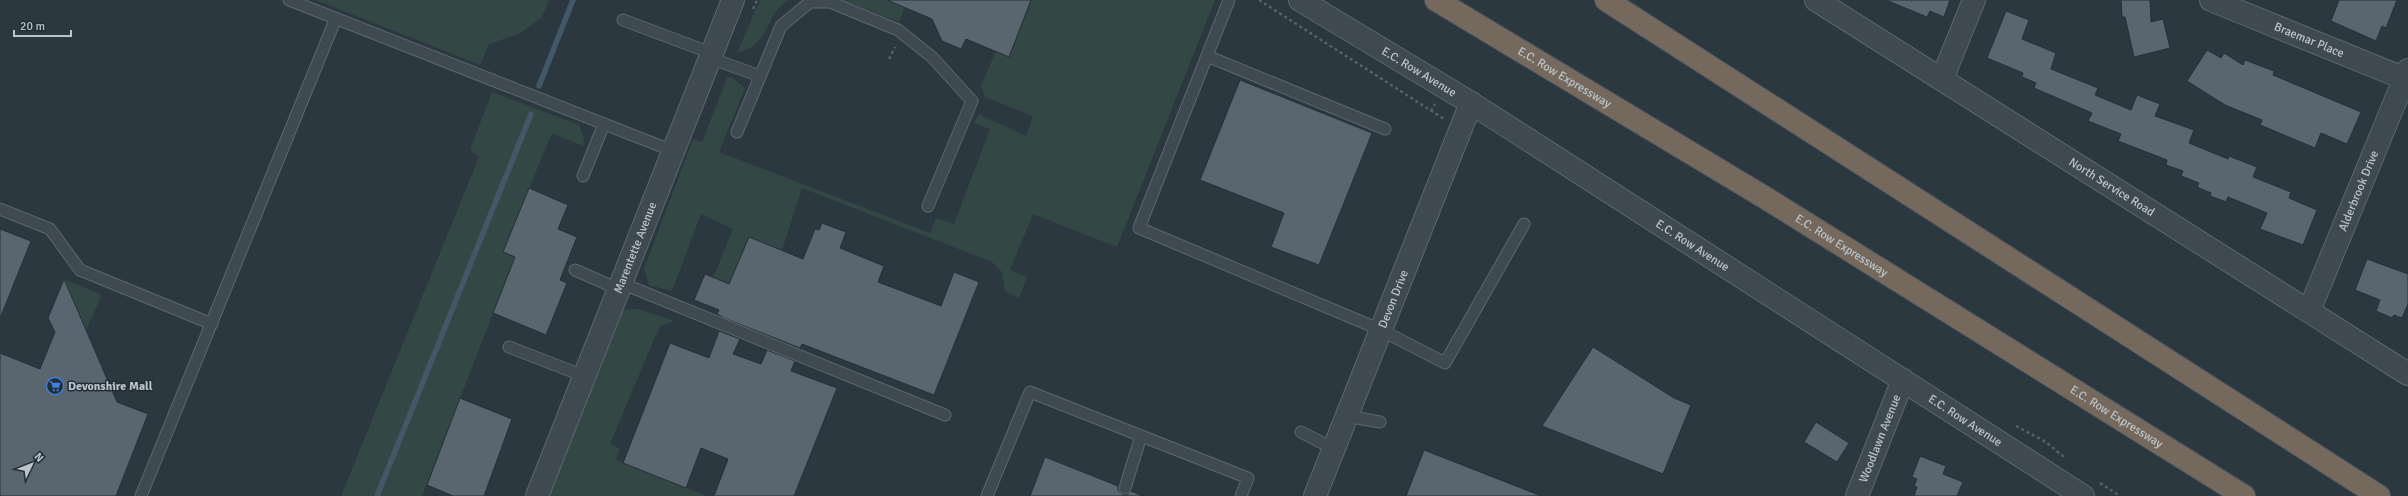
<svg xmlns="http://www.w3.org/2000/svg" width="2408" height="496" font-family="Signika,sans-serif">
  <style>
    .green { fill: #334844 }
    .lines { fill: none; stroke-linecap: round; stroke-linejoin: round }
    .stream { stroke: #425867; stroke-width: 5.5 }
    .building { fill: #596670; stroke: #253038 }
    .service-casing { stroke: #5c676e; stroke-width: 13 }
    .minor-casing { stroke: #5c676e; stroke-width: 24 }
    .tertiary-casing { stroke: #5c676e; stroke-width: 24 }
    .motorway-casing { stroke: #49545b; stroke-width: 24 }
    .path { stroke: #526463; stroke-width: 2.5; stroke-dasharray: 3 3; stroke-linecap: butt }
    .service { stroke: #3e4950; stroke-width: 11 }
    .minor { stroke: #3e4950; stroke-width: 22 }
    .tertiary { stroke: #3e4950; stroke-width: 22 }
    .motorway { stroke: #75685d; stroke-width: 22 }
    .labels { text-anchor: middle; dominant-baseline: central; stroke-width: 3; stroke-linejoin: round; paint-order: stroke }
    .street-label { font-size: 12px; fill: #bbc4ca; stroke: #232e36 }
    .poi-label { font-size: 12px; font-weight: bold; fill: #bbc4ca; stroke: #232e36; text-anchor: start }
  </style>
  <rect width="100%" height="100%" fill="#2b3840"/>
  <path class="green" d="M316 0H549L542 17 521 33 489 44 480 65Z
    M760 0H789C762 16 773 44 737 53Z
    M842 0H908L899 22Z
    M1031 0H1215L1117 247 1033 214 1010 270 1027 277 1019 298 1005 291 1002 272 992 262 802 188 782 250 749 237 729 284 713 278 733 229 701 214 672 291 649 285 644 269 693 139 702 142 727 78 731 77 745 88 719 152 930 233 936 218 954 224 990 129 974 123 979 114 1026 136 1033 116 985 97 981 86 996 51 1009 56Z
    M492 92 579 125 584 139 583 146 552 133 503 251 515 257 422 496H341L479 157 470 150Z
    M64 279 102 295 86 330Z
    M638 309 674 321 661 326 655 337 610 444 620 449 616 460 707 496H546L619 310Z"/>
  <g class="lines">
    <path class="stream" d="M539 86 573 0
      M377 496 531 114"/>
  </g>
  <path class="building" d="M887 0H1031L1009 57 966 39 961 49 942 41 932 19Z
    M1886 0H1950L1944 17 1930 11 1927 17Z
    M2121 0H2150L2151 22 2163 19 2170 48 2134 57 2125 17H2122Z
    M2339 0H2397L2386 28 2382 26 2376 41 2331 21Z
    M2006 11 2029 20 2022 39 2056 53 2051 69 2098 88 2095 95 2131 110 2137 95 2160 104 2155 116 2194 130 2189 143 2228 159 2229 156 2257 167 2253 177 2291 192 2289 198 2317 210 2303 245 2260 229 2267 213 2228 197 2226 202 2210 196 2211 193 2197 187 2199 183 2181 176 2183 171 2166 165 2167 160 2118 141 2121 134 2088 121 2092 113 2034 88 2036 83 2022 77 2023 73 1987 58Z
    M2207 50 2221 58 2224 53 2243 65 2245 60 2274 71 2273 75 2361 112 2347 144 2321 133 2315 148 2260 125 2262 120 2225 105 2187 81Z
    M1240 80 1372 133 1319 265 1271 247 1284 213 1200 180Z
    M529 188 568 205 558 229 577 237 560 280 567 283 546 335 493 313 515 257 503 252Z
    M822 223 846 232 840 248 884 266 878 282 941 306 954 272 979 282 934 395 802 344 800 348 724 318 717 314 719 310 694 300 705 274 729 284 749 237 803 259 815 229 819 230Z
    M0 229 31 241 1 316H0Z
    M2367 259 2408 274V304L2402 318 2394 315 2392 318 2376 311 2380 300 2355 290Z
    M64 279 117 402 148 414 116 496H0V353L40 369 55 332 48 318Z
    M719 331 740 339 733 354 761 364 767 350 795 361 791 371 837 388 794 496H714L728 459 701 448 686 488 623 463 670 343 709 358Z
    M1593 347 1674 398 1691 405 1663 474 1542 426Z
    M460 398 512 419 484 496H453L427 485Z
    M1816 422 1849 443 1837 462 1804 442Z
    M1424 450 1539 495V496H1406Z
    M1920 456 1946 466 1943 474 1963 482 1957 496H1914L1917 487 1914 486 1917 479 1912 477Z
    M1045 457 1118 486V490L1123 495H1127L1131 491 1143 496H1030Z"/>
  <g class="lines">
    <g class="service-casing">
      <path id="service" d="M289 0 673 151
        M1229 0 1139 228 1381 330 1445 363 1524 224
        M623 20 711 53
        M1207 56 1385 129
        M710 58 760 76
        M737 132 781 26 810 2H830L898 30 932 57 972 101 928 206
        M583 176 604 124
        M0 209 50 229 80 270 212 324
        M575 270 618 289
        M621 283 945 415
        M509 347 584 376
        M1347 416 1380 422
        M1301 432 1334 449
        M1125 488 1141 436
        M141 496 336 18
        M987 496 1030 392 1248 478 1241 496"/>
    </g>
    <g class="minor-casing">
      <g id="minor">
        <path id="s1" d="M2211 0 2408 80"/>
        <path d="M1942 79 1974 0"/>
        <path id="s2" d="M2309 311 2408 70"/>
        <path id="s3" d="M1315 496 1471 103"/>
        <path id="s4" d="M1857 496 1903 380"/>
      </g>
    </g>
    <g class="tertiary-casing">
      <g id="tertiary">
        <path id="s5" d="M1300 0 1471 103 2083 496"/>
        <path id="s6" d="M1816 0 2408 374"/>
        <path id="s7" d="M537 496 733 0"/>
      </g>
    </g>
    <g class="motorway-casing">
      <g id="motorway">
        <path id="s8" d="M1436 0 1764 197 2244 496"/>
        <path d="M1606 0 2379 496"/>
      </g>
    </g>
    <path class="path" d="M1259 0 1444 119
      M753 9 757 0
      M889 59 895 47
      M1431 111 1435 104
      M2016 426 2046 442 2065 458
      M2100 483 2120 496"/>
    <use href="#service" class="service"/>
    <use href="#minor" class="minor"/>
    <use href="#tertiary" class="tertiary"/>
    <use href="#motorway" class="motorway"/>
  </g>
  <defs>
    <g id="supermarket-ring" transform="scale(0.9)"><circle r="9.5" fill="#232e36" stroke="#3f7fe0" stroke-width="1.5"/><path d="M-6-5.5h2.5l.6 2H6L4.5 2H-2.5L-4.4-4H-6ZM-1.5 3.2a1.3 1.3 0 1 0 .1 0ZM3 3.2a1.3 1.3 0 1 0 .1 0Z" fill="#3f7fe0"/></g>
  </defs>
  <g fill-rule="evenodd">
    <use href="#supermarket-ring" x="55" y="386"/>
  </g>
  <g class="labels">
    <g class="street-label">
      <text stroke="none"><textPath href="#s1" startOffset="106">Braemar Place</textPath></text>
      <text stroke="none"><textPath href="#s5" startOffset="139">E.C. Row Avenue</textPath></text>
      <text stroke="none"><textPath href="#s8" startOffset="150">E.C. Row Expressway</textPath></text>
      <text stroke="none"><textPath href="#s6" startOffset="350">North Service Road</textPath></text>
      <text stroke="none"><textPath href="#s2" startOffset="130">Alderbrook Drive</textPath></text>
      <text stroke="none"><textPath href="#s5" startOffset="463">E.C. Row Avenue</textPath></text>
      <text stroke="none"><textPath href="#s8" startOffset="474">E.C. Row Expressway</textPath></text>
      <text stroke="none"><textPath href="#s7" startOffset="267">Marentette Avenue</textPath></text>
      <text stroke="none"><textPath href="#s3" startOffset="212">Devon Drive</textPath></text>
      <text stroke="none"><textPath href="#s8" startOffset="798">E.C. Row Expressway</textPath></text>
      <text stroke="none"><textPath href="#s5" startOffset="787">E.C. Row Avenue</textPath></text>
      <text stroke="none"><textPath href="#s4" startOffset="62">Woodlawn Avenue</textPath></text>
    </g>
    <g class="poi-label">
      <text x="68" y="386">Devonshire Mall</text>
    </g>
  </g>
  <g transform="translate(32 464) rotate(47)" stroke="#232e36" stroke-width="3" paint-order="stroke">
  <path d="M0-3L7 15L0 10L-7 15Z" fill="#bbc4ca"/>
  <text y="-6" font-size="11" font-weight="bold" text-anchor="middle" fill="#bbc4ca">N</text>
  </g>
  <path d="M14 30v6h57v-6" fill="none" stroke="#bbc4ca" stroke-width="2"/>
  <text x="20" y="30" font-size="12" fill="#bbc4ca" stroke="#232e36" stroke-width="3" paint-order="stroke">20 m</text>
</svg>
